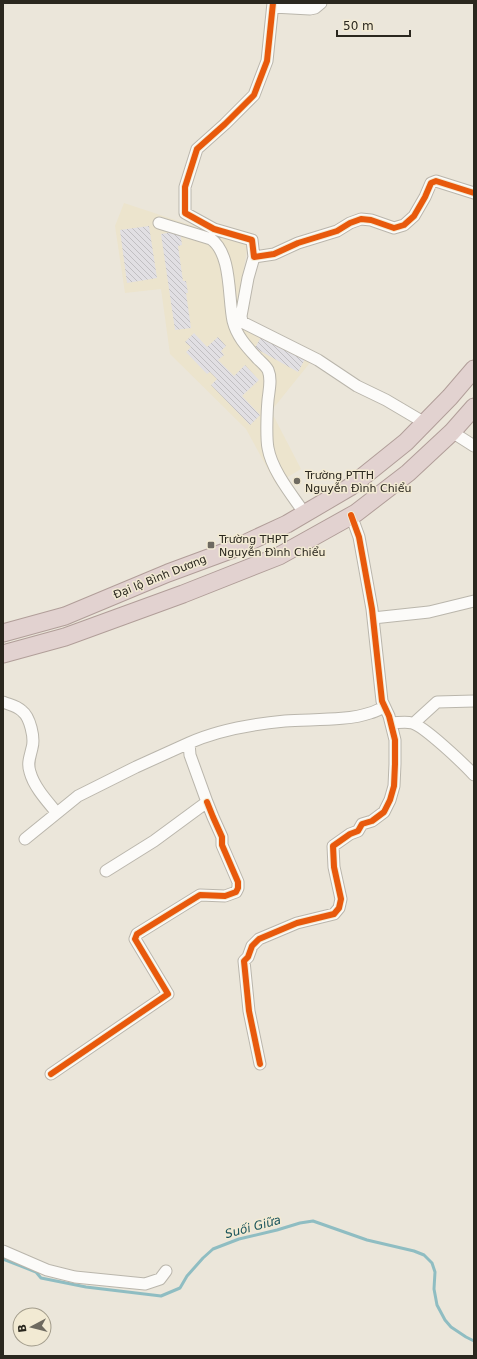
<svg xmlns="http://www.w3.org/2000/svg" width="477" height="1359" font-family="'DejaVu Sans',sans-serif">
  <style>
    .built { fill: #ece4cd }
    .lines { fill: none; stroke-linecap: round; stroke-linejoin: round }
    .stream { stroke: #8fbdc2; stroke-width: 3 }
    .building { fill: url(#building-back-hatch) }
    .minor-casing { stroke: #bab6ac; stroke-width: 13 }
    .highway-casing { stroke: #b19e99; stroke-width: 19 }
    .minor { stroke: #fcfbf9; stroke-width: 11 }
    .highway { stroke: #e2d2d0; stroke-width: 17 }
    .cycleway-casing { stroke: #f2ead3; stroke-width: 8 }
    .cycleway { stroke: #e8590c; stroke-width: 6 }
    .poi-dot { fill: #6e6a60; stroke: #f2ead3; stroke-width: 1.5 }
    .labels { text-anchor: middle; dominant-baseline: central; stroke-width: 3; stroke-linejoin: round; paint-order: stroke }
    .poi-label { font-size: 11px; fill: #2a271e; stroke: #f2ead3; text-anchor: start }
    .street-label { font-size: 11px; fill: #2a271e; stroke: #f2ead3 }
    .water-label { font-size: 12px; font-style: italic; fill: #19535c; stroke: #f2ead3 }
  </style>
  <defs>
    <pattern id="building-back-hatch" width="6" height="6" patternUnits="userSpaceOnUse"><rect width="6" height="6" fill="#e1dfe3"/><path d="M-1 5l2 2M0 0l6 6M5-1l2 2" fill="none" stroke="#c1bfc2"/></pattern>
  </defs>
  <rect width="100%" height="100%" fill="#ebe6da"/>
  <path class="built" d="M124 203 248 244 236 314 313 359 271 411 301 469 276 484 246 429 170 354 161 289 125 293 115 226Z"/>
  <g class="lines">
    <path class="stream" d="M3 1259 36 1272 41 1278 86 1287 161 1296 180 1288 187 1276 203 1258 213 1249 239 1239 277 1230 300 1223 313 1221 367 1240 414 1251 424 1255 432 1263 435 1272 434 1289 437 1305 445 1320 451 1327 466 1337 474 1341"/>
  </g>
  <path class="building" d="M149 226 157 278 127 283 120 230Z
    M180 231 182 245 178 246 183 281H186L188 293H186L191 328 175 330 161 234Z
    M194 333 207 347 218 337 226 346 221 351 224 355 218 360 234 376 245 365 259 380 242 396 260 415 250 425 211 385 217 379 210 372 207 374 186 352 191 347 185 342Z
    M262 335 305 359 298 372 255 348Z"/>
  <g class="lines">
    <g class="minor-casing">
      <path id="minor" d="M273 3 267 61 254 95 225 124 197 149 185 187V213L214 229 252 240 254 257 274 254 298 243 337 231 350 223 361 219 371 220 394 228 404 225 414 216 425 197 431 183 436 181 474 193
        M273 7 310 9 315 8 321 3
        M159 223 211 239C232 254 228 297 233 321 237 337 247 347 258 359 261 362 266 366 268 370 272 379 269 390 268 400 267 411 266 438 268 448 272 471 292 495 305 514
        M254 257 248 278 241 316 242 322 318 360 357 386 386 400 425 423
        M452 432 474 446
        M373 618 429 612 474 601
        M3 702C10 705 16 705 22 711 30 717 35 738 32 748 30 757 27 763 30 772 34 787 47 801 57 813
        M391 723C398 723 405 721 412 723 424 726 464 764 474 775
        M414 723 437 702 474 701
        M25 839 78 796 136 767 189 743
        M106 871 154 841 207 802 190 755 189 743C218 730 253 724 285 721 309 719 348 721 370 713 375 712 380 709 384 707
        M260 1064 249 1011 244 961 248 957 252 946 259 939 297 923 334 914 339 908 341 899 334 867 333 846 350 834 358 831 362 824 372 821 384 812 390 800 394 786 395 764V740L389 716 382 701 372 609 363 559 359 537 351 515
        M51 1074 168 994 135 939 137 934 200 895 225 896 236 892 238 888V882L222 845V837L213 817 207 802
        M3 1251 47 1270 75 1277 145 1284 160 1279 166 1271"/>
    </g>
    <g class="highway-casing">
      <path id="highway" d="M3 633 65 616 168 573 233 549 287 524 350 487 406 442 450 397 474 369
        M3 654 65 637 183 594 279 556 356 513 408 473 452 432 474 407"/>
    </g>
    <use href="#minor" class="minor"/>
    <use href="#highway" class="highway"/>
    <g class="cycleway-casing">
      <path id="cycleway" d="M273 3 267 61 254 95 225 124 197 149 185 187V213L214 229 252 240 254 257 274 254 298 243 337 231 350 223 361 219 371 220 394 228 404 225 414 216 425 197 431 183 436 181 474 193
        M260 1064 249 1011 244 961 248 957 252 946 259 939 297 923 334 914 339 908 341 899 334 867 333 846 350 834 358 831 362 824 372 821 384 812 390 800 394 786 395 764V740L389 716 382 701 372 609 363 559 359 537 351 515
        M51 1074 168 994 135 939 137 934 200 895 225 896 236 892 238 888V882L222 845V837L213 817 207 802"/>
    </g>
    <use href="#cycleway" class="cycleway"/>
  </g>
  <g class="poi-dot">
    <circle cx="297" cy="481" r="4"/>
    <rect x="207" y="541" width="8" height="8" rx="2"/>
  </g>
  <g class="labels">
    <g class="poi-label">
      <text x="305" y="475">Trường PTTH<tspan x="305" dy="13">Nguyễn Đình Chiểu</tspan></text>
      <text x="219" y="539">Trường THPT<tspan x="219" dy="13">Nguyễn Đình Chiểu</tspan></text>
    </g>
    <g class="street-label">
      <text transform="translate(160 577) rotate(-22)">Đại lộ Bình Dương</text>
    </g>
    <g class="water-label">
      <text transform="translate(253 1227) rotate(-15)">Suối Giữa</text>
    </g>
  </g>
  <rect width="477" height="1359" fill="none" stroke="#2a271e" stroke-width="8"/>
  <g transform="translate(32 1327) rotate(263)"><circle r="19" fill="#f2ead3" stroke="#a29c8b"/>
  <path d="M0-3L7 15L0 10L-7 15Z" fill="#6e6a60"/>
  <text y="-6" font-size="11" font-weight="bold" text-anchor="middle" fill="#2a271e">B</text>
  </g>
  <path d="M337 30v6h73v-6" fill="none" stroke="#2a271e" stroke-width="2"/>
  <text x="343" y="30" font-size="12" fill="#2a271e" stroke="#f2ead3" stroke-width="3" paint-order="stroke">50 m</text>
</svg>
